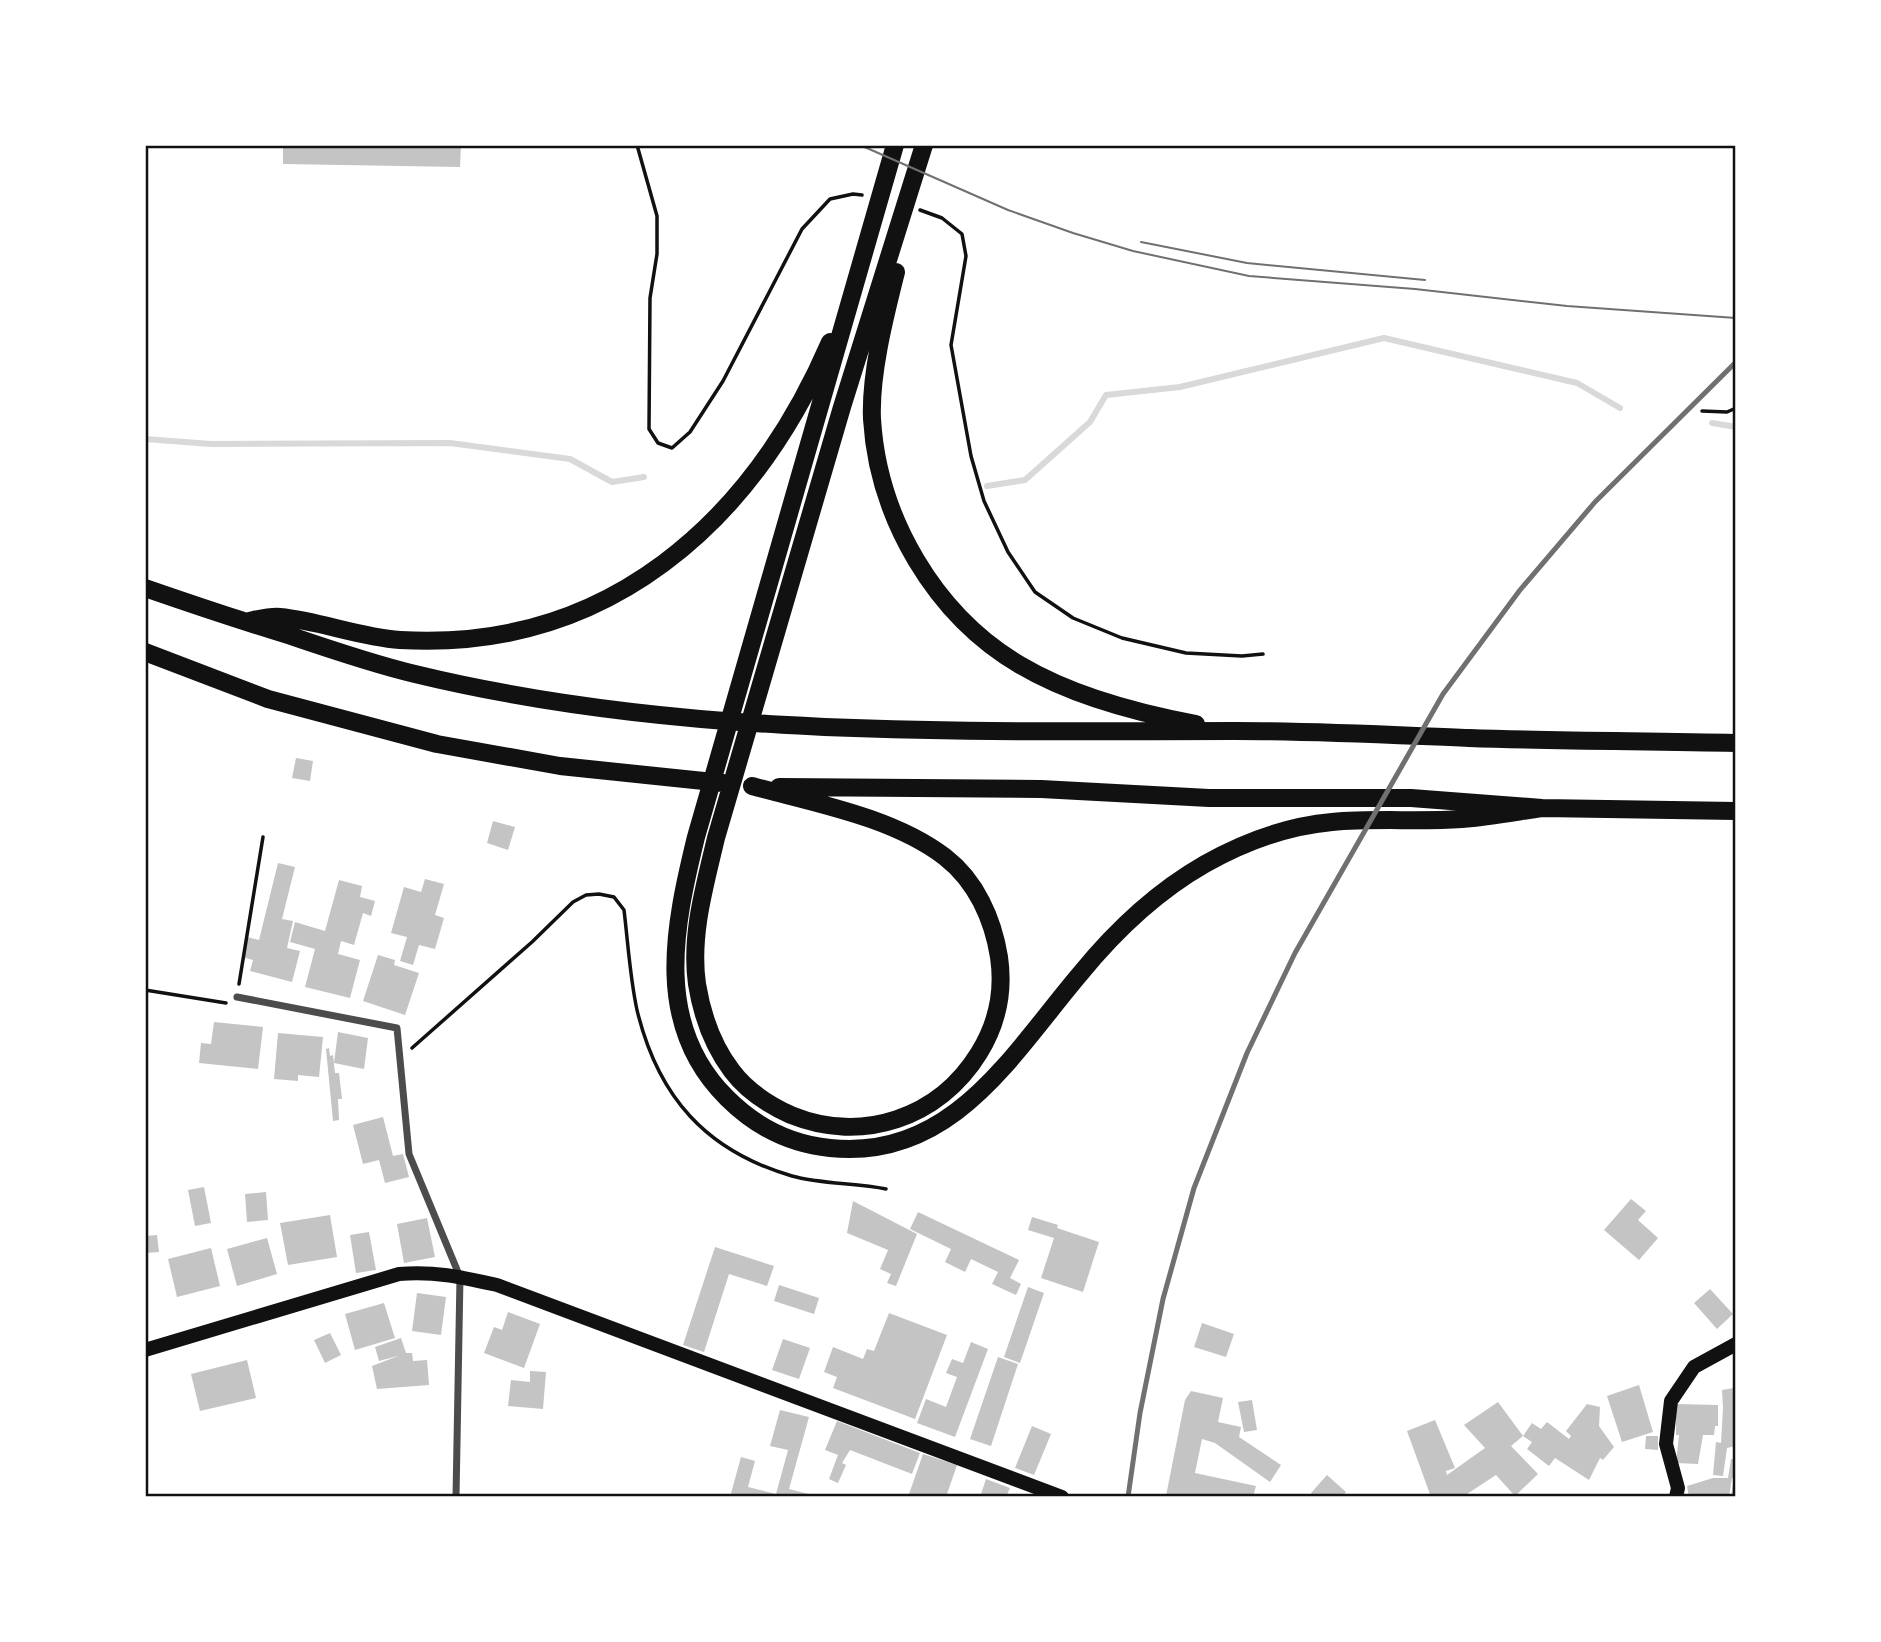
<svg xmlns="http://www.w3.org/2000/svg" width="1881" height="1642" font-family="'Work Sans',sans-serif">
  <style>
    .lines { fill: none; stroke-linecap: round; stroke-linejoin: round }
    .stream { stroke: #d9d9d9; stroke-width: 6 }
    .building { fill: #c4c4c4 }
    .path { stroke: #111; stroke-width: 3.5 }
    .minor { stroke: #4c4c4c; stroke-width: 7 }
    .secondary { stroke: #111; stroke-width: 14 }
    .motorway { stroke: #111; stroke-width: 18 }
    .tram { stroke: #707070; stroke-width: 2 }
    .rail { stroke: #707070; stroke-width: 5 }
    .neatline { fill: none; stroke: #111; stroke-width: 2.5 }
  </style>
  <rect width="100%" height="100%" fill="#fff"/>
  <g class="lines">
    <path class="stream" d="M1712 423 1736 427
      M145 439 211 444 450 443 570 459 612 482 644 477
      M987 486 1025 480 1090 422 1106 395 1180 387 1384 338 1577 383 1620 408"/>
  </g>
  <path class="building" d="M283 145H461L460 167 283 164Z
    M296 758 313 761 310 781 292 778Z
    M493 821 515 827 508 850 487 843Z
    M278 863 295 867 282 919 293 921 287 948 300 951 292 982 250 971 253 960 242 957 247 937 259 940Z
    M425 879 444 884 435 915 444 918 435 949 419 945 413 965 400 961 407 937 391 933 404 887 421 892Z
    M339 880 362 886 360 897 375 901 371 916 363 913 354 945 341 941 338 954 360 960 350 998 305 987 315 949 290 942 295 922 325 931Z
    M378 955 395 960 394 965 419 973 405 1015 363 1001Z
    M214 1022 263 1027 258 1069 199 1063 201 1043 211 1044Z
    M338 1032 368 1038 364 1069 334 1063Z
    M278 1033 323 1037 319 1077 298 1075V1081L274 1079Z
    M329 1048 330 1056 333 1055 335 1073H339L342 1099H338L339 1120 333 1121 326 1049Z
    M383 1117 393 1156 403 1154 409 1177 385 1183 379 1160 363 1164 353 1125Z
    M204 1187 211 1223 195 1226 188 1190Z
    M266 1192 268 1220 247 1222 245 1194Z
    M1631 1199 1646 1211 1638 1220 1658 1238 1639 1260 1604 1230Z
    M853 1201 917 1234 896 1286 887 1283 891 1274 880 1269 888 1250 847 1233Z
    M918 1212 1019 1260 1010 1278 1021 1284 1016 1295 992 1284 998 1272 971 1259 965 1272 945 1262 951 1249 910 1229Z
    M330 1215 337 1257 288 1265 280 1223Z
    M1032 1217 1058 1225 1057 1228 1099 1242 1083 1292 1041 1278 1054 1238 1028 1230Z
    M427 1218 435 1257 404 1263 397 1224Z
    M369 1232 376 1270 356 1273 350 1235Z
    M157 1235 159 1252 145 1253V1236Z
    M267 1238 277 1274 237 1286 227 1249Z
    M715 1247 774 1266 767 1286 729 1274 704 1352 683 1345Z
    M211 1248 220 1286 177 1297 168 1259Z
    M779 1285 819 1298 814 1314 774 1301Z
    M1028 1287 1044 1293 1020 1363 1004 1357Z
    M1710 1289 1733 1314 1717 1329 1694 1303Z
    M417 1293 446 1297 441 1335 412 1331Z
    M384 1303 395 1338 355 1350 345 1314Z
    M508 1312 540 1324 524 1368 484 1353 494 1327 502 1330Z
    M889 1313 947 1335 915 1419 833 1388 837 1377 824 1372 833 1347 863 1359 867 1349 874 1351Z
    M1202 1323 1234 1334 1226 1357 1194 1347Z
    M330 1333 341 1355 325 1363 314 1340Z
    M401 1338 406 1353H412L413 1361 427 1360 429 1385 377 1389 372 1366 398 1356 379 1361 375 1347Z
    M783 1339 810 1348 799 1379 772 1370Z
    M971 1342 988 1349 955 1437 917 1423 926 1399 946 1407 957 1377 946 1373 952 1359 963 1363Z
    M998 1357 1018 1364 991 1446 970 1439Z
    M247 1360 256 1398 200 1411 191 1374Z
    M530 1371 546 1372 543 1409 508 1406 511 1380 530 1382Z
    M1639 1385 1653 1432 1622 1442 1607 1396Z
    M1734 1388 1736 1394V1446L1727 1448 1723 1476 1713 1475 1716 1442 1721 1443 1723 1408 1722 1390Z
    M1191 1391 1223 1398 1218 1422 1241 1427 1239 1437 1281 1465 1270 1482 1215 1443 1202 1439 1195 1473 1256 1486 1253 1497 1166 1496 1185 1400Z
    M1252 1400 1257 1430 1244 1432 1238 1402Z
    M1498 1402 1523 1436 1511 1446 1538 1474 1515 1496 1496 1475 1467 1494 1468 1497H1431L1407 1431 1435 1420 1455 1468 1446 1471 1447 1475 1485 1448 1464 1425Z
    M1587 1404 1600 1407 1599 1426 1614 1447 1603 1460 1600 1458 1589 1480 1555 1458 1549 1466 1527 1449 1532 1442 1523 1436 1532 1423 1541 1429 1547 1422 1569 1439 1571 1436 1566 1431Z
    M1676 1404 1718 1405V1426H1715L1714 1435H1703L1698 1464 1676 1463 1679 1435H1676Z
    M780 1410 809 1417 789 1489 809 1494V1497H730L741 1457 755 1461 748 1487 776 1494 788 1450 770 1446Z
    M837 1421 920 1453 912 1474 850 1450 842 1463 846 1465 838 1483 829 1479 838 1455 825 1450Z
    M1032 1426 1051 1434 1034 1475 1015 1468Z
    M1646 1436H1658V1450L1645 1449Z
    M923 1454 957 1465 946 1497H908Z
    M1731 1459H1736V1496H1731L1734 1478H1732L1729 1497H1689L1687 1486 1713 1478H1728Z
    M1327 1475 1346 1492 1342 1497H1315L1311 1493Z
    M986 1479 1010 1488 1006 1497H980Z"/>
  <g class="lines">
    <path class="path" d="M637 145 657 216V254L650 298 649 429 658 443 672 448 690 432 723 381 802 229 830 199 853 194 862 195
      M920 210 942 218 962 234 966 256 951 345 971 456 984 501 1008 552 1035 592 1073 618 1122 638 1186 653 1242 656 1263 654
      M1702 411 1727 412 1736 408
      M239 984 263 837
      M145 990 226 1003
      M412 1048 532 942 573 902 586 895 599 894 614 897 624 910C628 943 630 978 637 1010 658 1097 706 1151 792 1176 820 1184 856 1183 886 1189"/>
    <path class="minor" d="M237 997 397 1028 409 1154 460 1277 456 1497"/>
    <path class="secondary" d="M145 1350 399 1274C435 1271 461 1277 497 1285L1062 1497
      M1676 1497 1678 1488 1666 1444 1671 1401 1694 1367 1736 1344"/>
    <path class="motorway" d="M895 145 696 837C674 927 653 1025 727 1098 756 1127 790 1144 830 1148 952 1161 1012 1054 1080 974 1115 931 1156 892 1205 864 1244 842 1288 826 1332 822 1375 818 1419 822 1462 819 1489 817 1515 812 1542 808
      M896 272C885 316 870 374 872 419 878 518 935 615 1020 665 1072 696 1137 713 1196 724
      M145 588C194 605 242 621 291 636 332 650 373 664 415 674 683 739 961 731 1235 731 1313 731 1391 735 1469 738 1558 741 1647 741 1736 743
      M249 621C259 619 270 616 280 617 320 621 359 637 400 640 607 652 752 523 830 342
      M145 652 268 699 437 744 560 766 723 783
      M752 786C814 803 893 817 945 857 976 881 993 919 999 957 1004 991 997 1024 979 1053 939 1118 862 1144 791 1115 769 1105 747 1091 732 1071 713 1046 702 1015 697 984 690 935 705 885 716 838L842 407 924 145
      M779 787 1041 789 1209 798H1411L1542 808 1736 811"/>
    <path class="tram" d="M860 145 1008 210 1073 233 1133 251 1249 276 1415 289 1567 306 1736 318
      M1141 242 1247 263 1425 280"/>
    <path class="rail" d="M1128 1497 1140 1413 1163 1299 1194 1188 1247 1053 1295 953 1443 694 1520 590 1595 502 1736 362"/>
  </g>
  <rect width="1881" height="1642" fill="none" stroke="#ffffff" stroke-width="294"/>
  <rect x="147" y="147" width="1587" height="1348" class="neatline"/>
</svg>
